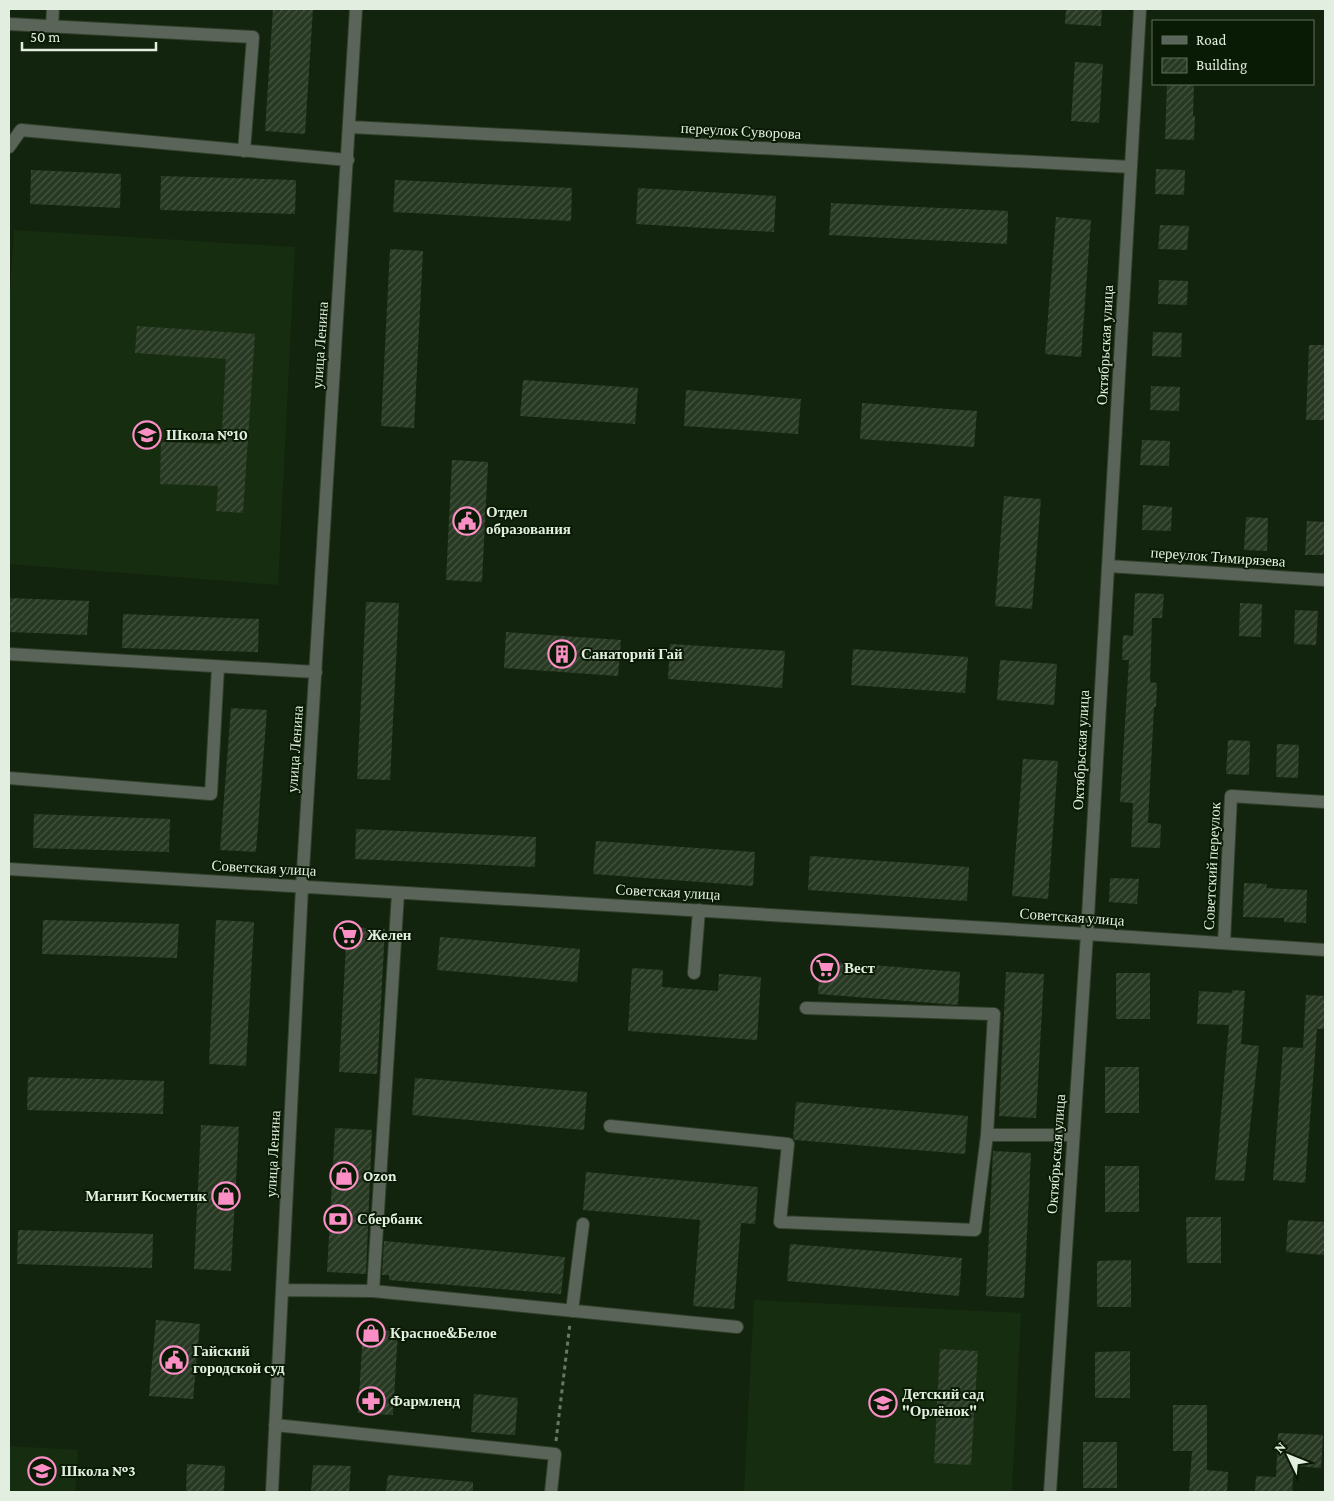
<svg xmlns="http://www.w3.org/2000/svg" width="1334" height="1501" font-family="'Crimson Pro',serif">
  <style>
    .built { fill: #172d10 }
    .building { fill: url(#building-hatch) }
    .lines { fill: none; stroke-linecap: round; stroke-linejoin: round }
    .minor-casing { stroke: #30402b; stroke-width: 14 }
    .path { stroke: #697865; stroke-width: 3; stroke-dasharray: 4 4; stroke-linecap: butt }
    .minor { stroke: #5b6459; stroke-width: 12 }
    .labels { text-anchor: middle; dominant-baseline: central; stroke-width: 4; stroke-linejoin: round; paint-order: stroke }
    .street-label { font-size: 15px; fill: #e2eedf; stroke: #0a1b05 }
    .poi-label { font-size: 15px; font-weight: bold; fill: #e2eedf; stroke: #0a1b05; text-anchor: start }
  </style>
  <defs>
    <pattern id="building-hatch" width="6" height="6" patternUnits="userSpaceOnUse" patternTransform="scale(1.25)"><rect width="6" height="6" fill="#283923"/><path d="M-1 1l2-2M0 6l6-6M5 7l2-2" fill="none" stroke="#475642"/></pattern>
  </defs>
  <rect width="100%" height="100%" fill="#13240e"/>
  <path class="built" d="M14 230 295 247 278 585 9 564V306Z
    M754 1300 1021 1313 1012 1492H744Z
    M9 1446 78 1450 75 1492H9Z"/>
  <path class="building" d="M273 9H313L305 134 265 131Z
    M1066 9H1102L1101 26 1065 24Z
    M1075 62 1103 64 1099 123 1071 121Z
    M1167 84H1194L1193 116H1195L1194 140 1165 139Z
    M1156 169 1185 170 1184 195 1155 194Z
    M31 170 121 174 120 208 30 204Z
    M161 176 296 180 295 214 160 210Z
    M395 180 572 188 571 221 393 212Z
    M638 188 776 196 774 232 636 224Z
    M831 203 1008 211 1007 244 829 235Z
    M1056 217 1091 220 1081 357 1045 354Z
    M1160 225 1189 226 1187 250 1158 249Z
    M390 249 423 251 414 428 381 426Z
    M1159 280 1188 281 1187 305 1158 304Z
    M137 326 255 334 243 513 216 511 218 486 160 484 161 442 221 444 226 359 135 353Z
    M1153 332 1182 333 1181 357 1152 356Z
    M1309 345H1325V420H1306Z
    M523 380 638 388 635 424 520 416Z
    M1151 386 1180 387 1179 411 1150 410Z
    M686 390 801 399 798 434 684 426Z
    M862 403 977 411 974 447 860 439Z
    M1142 440 1170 441 1169 466 1140 465Z
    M452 460 488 462 482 582 446 580Z
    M1004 496 1041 499 1032 609 995 606Z
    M1143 505 1172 507 1171 531 1142 530Z
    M1246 517 1268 518 1267 551 1244 550Z
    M1307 521 1325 522V555H1305Z
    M1135 593 1164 594 1162 618H1152L1150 682 1157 683 1156 707H1154L1148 823 1161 824 1160 848 1131 847 1133 803 1120 802 1129 660H1122L1123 635 1133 636Z
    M9 598 89 601 87 635 9 632Z
    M366 602 399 603 390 780 357 779Z
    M1240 603 1262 604 1261 637 1239 636Z
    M1295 610 1318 611 1316 645 1294 644Z
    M123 614 259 619 258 652 122 648Z
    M506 632 621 640 618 676 504 668Z
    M670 644 785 651 782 688 668 679Z
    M853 649 968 657 965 693 851 685Z
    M1000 660 1057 664 1054 705 997 700Z
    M231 708 267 710 256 852 220 850Z
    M1228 740 1250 741 1249 775 1226 774Z
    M1277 744 1299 745 1298 778 1276 777Z
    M1023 759 1058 761 1048 899 1012 896Z
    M34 814 170 819 169 852 33 848Z
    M356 829 536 837 535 867 355 859Z
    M596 841 755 852 753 886 593 874Z
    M810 856 969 867 967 901 808 890Z
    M1110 878 1139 879 1137 904 1109 902Z
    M1244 883 1267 884 1266 888 1307 890 1306 923 1284 922V918L1243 917Z
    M43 920 179 924 177 958 42 954Z
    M216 920 254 922 246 1066 209 1064Z
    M347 927 385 929 377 1074 339 1072Z
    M440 937 580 949 577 982 437 970Z
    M820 961 960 972 958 1005 818 994Z
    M632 968 663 970 662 987 718 991 719 974 761 977 757 1040 628 1031Z
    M1006 972 1044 974 1036 1118 999 1116Z
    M1116 973H1150V1019H1116Z
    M1232 990 1245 991 1241 1044 1259 1046 1244 1181 1215 1180 1229 1025 1197 1024 1199 991 1232 993Z
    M1306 995 1325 996V1029H1317L1305 1183 1273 1180 1283 1047 1303 1048Z
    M1105 1067H1139V1113H1105Z
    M28 1077 164 1081 163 1114 27 1110Z
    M415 1078 587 1092 584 1130 412 1115Z
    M796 1102 968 1116 965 1154 795 1140 793 1138Z
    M201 1125 239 1127 231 1271 194 1269Z
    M335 1128 372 1130 366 1274 327 1272Z
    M993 1151 1031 1153 1024 1298 986 1296Z
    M1105 1166H1139V1212H1105Z
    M586 1172 758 1187 755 1224 741 1223 734 1309 693 1306 700 1220 583 1210Z
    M1186 1217H1221V1263H1187Z
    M1288 1220 1325 1222V1255L1286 1252Z
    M18 1230 153 1234 152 1268 17 1264Z
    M384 1241 565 1257 561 1294 389 1280V1275H382Z
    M790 1244 962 1258 959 1296 787 1281Z
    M1131 1260V1307H1097V1261Z
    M156 1320 200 1324 193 1399 149 1396Z
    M363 1330 398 1331 393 1415 358 1413Z
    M940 1349 978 1351 971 1465 934 1463Z
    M1130 1351V1398H1095V1352Z
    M474 1394 518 1398 515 1435 471 1432Z
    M1173 1405H1207V1470L1228 1472 1227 1492H1189L1192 1451H1173Z
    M1278 1433 1323 1435 1321 1468 1294 1466 1292 1492H1255L1256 1476 1276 1477Z
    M1083 1442H1117V1488H1083Z
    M187 1464 225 1466 224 1492H186Z
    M313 1465 351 1466 349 1492H311Z
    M388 1475 473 1482V1492H386Z"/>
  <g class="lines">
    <g class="minor-casing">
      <path id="minor" d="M9 24 253 37 244 151
        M52 26 53 9
        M350 127 1131 167
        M9 147 21 130 348 160
        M1108 566 1325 580
        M9 654 316 672
        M9 778 211 794 218 667
        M9 869 1087 934 1325 950
        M1224 943 1231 796 1325 802
        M694 973 699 910
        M610 1126 788 1144 780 1222 975 1230 987 1135 994 1014 806 1008
        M987 1135H1073
        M282 1290 373 1291 398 893
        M373 1291 737 1327
        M572 1311 583 1224
        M275 1425 555 1454 551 1492
        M272 1492 302 887 356 9
        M1050 1492 1087 934 1140 9"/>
    </g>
    <path class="path" d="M556 1441 570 1323"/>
    <use href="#minor" class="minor"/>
  </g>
  <defs>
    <g id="school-ring" transform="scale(1.4375)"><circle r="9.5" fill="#0a1b05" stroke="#fb8fc5" stroke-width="1.5"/><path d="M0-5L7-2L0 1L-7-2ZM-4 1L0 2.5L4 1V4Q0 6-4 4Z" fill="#fb8fc5"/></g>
    <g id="civic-ring" transform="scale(1.4375)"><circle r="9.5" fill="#0a1b05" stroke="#fb8fc5" stroke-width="1.5"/><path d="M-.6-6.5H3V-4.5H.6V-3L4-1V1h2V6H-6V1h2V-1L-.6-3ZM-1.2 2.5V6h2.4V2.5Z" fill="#fb8fc5"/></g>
    <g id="building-ring" transform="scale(1.4375)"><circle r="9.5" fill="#0a1b05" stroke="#fb8fc5" stroke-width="1.5"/><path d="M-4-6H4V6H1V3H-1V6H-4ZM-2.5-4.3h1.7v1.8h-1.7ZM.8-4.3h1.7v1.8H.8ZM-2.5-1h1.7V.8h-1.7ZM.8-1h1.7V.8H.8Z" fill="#fb8fc5"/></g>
    <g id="supermarket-ring" transform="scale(1.4375)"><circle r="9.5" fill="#0a1b05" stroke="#fb8fc5" stroke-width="1.5"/><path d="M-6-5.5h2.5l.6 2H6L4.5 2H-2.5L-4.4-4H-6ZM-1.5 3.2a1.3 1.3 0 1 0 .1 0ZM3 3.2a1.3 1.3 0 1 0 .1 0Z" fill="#fb8fc5"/></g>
    <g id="shop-ring" transform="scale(1.4375)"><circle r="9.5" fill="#0a1b05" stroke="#fb8fc5" stroke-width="1.5"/><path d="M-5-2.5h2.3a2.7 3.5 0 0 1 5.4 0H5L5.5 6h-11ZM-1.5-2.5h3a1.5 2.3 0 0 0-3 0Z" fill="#fb8fc5"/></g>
    <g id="bank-ring" transform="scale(1.4375)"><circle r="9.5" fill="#0a1b05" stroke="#fb8fc5" stroke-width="1.5"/><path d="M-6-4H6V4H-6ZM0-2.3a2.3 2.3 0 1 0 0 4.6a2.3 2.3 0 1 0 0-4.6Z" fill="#fb8fc5"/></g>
    <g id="pharmacy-ring" transform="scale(1.4375)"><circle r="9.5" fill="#0a1b05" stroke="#fb8fc5" stroke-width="1.5"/><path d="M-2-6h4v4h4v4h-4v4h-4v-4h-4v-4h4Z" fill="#fb8fc5"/></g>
  </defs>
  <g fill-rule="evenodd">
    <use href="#school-ring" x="147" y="435"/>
    <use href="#civic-ring" x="467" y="521"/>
    <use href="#building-ring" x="562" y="654"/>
    <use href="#supermarket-ring" x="348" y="935"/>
    <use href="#supermarket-ring" x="825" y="968"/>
    <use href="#shop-ring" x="344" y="1176"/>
    <use href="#shop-ring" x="226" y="1196"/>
    <use href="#bank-ring" x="338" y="1219"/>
    <use href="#shop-ring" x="371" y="1333"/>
    <use href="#civic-ring" x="174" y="1360"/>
    <use href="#pharmacy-ring" x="371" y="1401"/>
    <use href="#school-ring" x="883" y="1403"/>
    <use href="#school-ring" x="42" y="1471"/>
  </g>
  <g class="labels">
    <g class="street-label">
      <text transform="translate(741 131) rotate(3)">переулок Суворова</text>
      <text transform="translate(320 345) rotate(-86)">улица Ленина</text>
      <text transform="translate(1105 345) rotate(-87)">Октябрьская улица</text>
      <text transform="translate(1218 557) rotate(4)">переулок Тимирязева</text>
      <text transform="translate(295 749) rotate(-86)">улица Ленина</text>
      <text transform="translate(1081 750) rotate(-87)">Октябрьская улица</text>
      <text transform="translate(1212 866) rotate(-87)">Советский переулок</text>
      <text transform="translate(264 868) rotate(3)">Советская улица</text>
      <text transform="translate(668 892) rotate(3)">Советская улица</text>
      <text transform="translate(1072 917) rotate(4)">Советская улица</text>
      <text transform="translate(273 1154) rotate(-87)">улица Ленина</text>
      <text transform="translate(1056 1154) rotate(-86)">Октябрьская улица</text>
    </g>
    <g class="poi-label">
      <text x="166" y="435">Школа №10</text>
      <text x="486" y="512">Отдел<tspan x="486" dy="17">образования</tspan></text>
      <text x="581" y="654">Санаторий Гай</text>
      <text x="367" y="935">Желен</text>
      <text x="844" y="968">Вест</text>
      <text x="363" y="1176">Ozon</text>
      <text x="207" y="1196" text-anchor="end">Магнит Косметик</text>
      <text x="357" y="1219">Сбербанк</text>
      <text x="390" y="1333">Красное&amp;Белое</text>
      <text x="193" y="1351">Гайский<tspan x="193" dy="17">городской суд</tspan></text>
      <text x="902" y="1394">Детский сад<tspan x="902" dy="17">"Орлёнок"</tspan></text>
      <text x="390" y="1401">Фармленд</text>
      <text x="61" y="1471">Школа №3</text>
    </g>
  </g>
  <rect width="1334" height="1501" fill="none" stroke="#e2eedf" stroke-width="20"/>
  <rect x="1152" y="20" width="162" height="65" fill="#0a1b05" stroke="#606f5c"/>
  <rect x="1162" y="36" width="25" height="8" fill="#5b6459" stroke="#606f5c"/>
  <text x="1196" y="45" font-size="15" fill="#e2eedf">Road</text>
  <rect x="1162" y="58" width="25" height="15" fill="url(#building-hatch)" stroke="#606f5c"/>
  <text x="1196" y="70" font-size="15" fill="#e2eedf">Building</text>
  <g transform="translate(1289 1456) rotate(313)" stroke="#0a1b05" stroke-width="4" paint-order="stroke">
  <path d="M0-4L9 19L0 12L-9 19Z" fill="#e2eedf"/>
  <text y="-8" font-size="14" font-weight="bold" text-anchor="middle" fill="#e2eedf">N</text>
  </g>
  <path d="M22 42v8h134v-8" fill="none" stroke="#e2eedf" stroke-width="2.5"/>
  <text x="30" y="42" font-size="15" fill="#e2eedf" stroke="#0a1b05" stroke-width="4" paint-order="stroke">50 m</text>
</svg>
